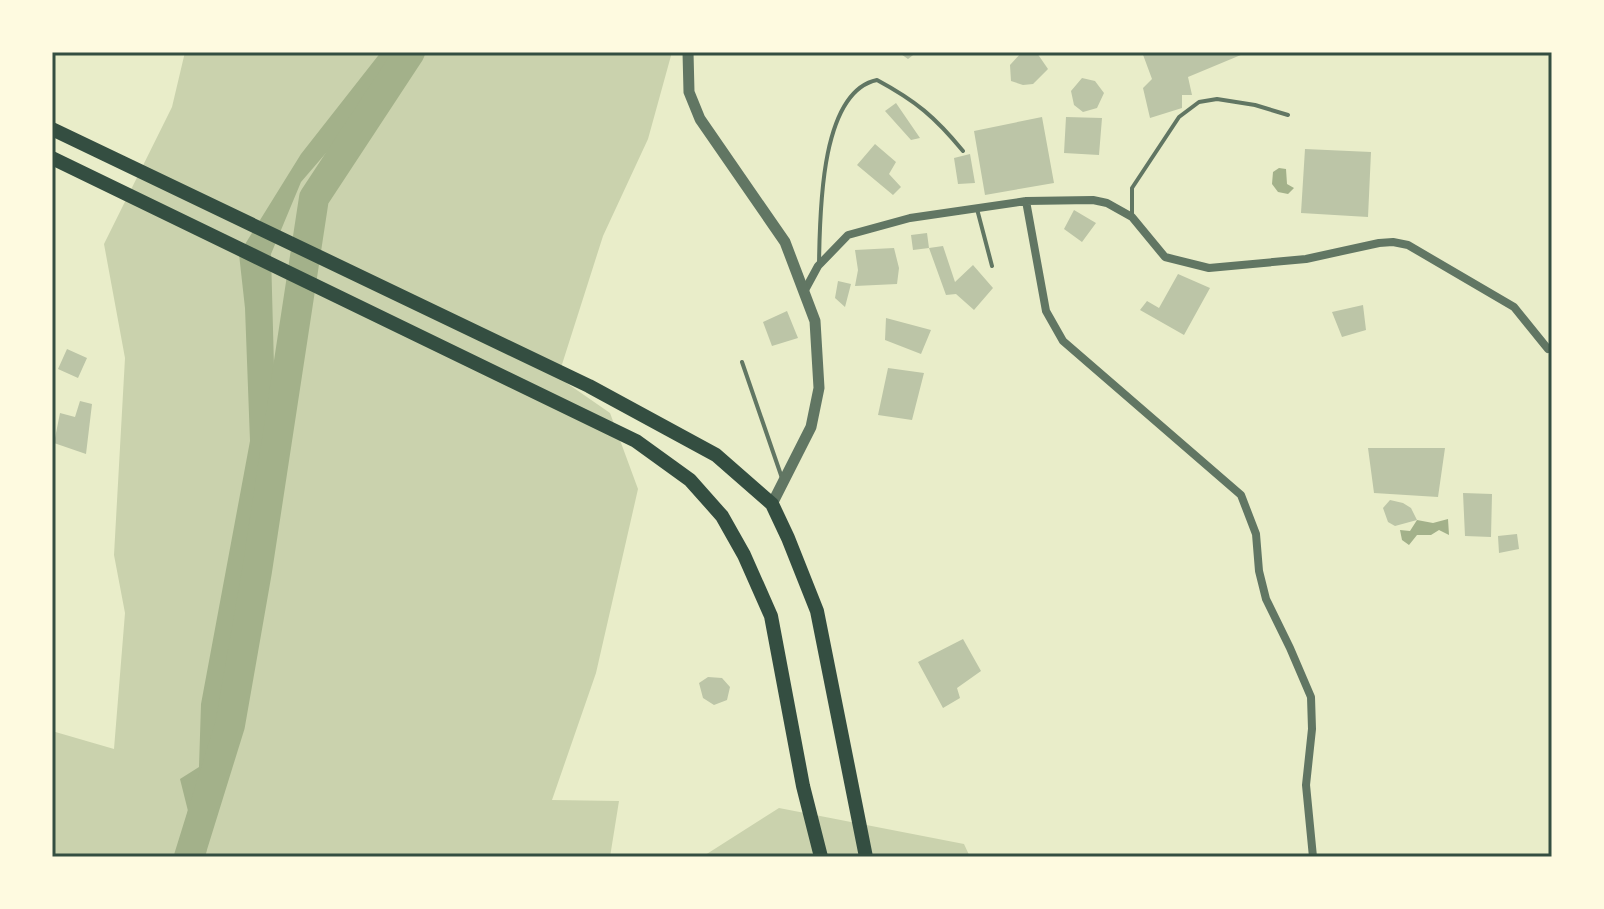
<svg xmlns="http://www.w3.org/2000/svg" width="1604" height="909" font-family="'Sofia Sans Condensed',sans-serif">
  <style>
    .green { fill: #cad2ad }
    .water { fill: #a3b18a }
    .lines { fill: none; stroke-linecap: round; stroke-linejoin: round }
    .river { stroke: #a3b18a; stroke-width: 30 }
    .building { fill: #bcc5a7 }
    .service { stroke: #617663; stroke-width: 4 }
    .minor { stroke: #617663; stroke-width: 8 }
    .tertiary { stroke: #617663; stroke-width: 11 }
    .trunk { stroke: #344e41; stroke-width: 14 }
    .neatline { fill: none; stroke: #344e41; stroke-width: 3 }
  </style>
  <rect width="100%" height="100%" fill="#e9edc9"/>
  <path class="green" d="M185 52H672L648 139 603 236 558 377 610 413 638 489 596 673 552 800 619 801 610 857H52V731L114 749 125 613 114 555 125 358 104 244 172 107Z
    M779 808 964 844 970 857H702Z"/>
  <path class="water" d="M381 52H413L301 182 271 254 274 367 257 495 216 737 206 855 175 857 188 811 180 779 199 767 201 704 250 441 245 308 239 254 301 154Z
    M1279 168 1286 169 1287 184 1294 188 1288 194 1278 192 1272 184 1273 172Z
    M1448 519 1449 535 1439 530 1431 535H1417L1409 545 1402 540 1400 530 1410 531 1417 520 1433 523Z"/>
  <g class="lines">
    <path class="river" d="M189 857 230 725 257 571 314 198 410 52"/>
  </g>
  <path class="building" d="M898 52H917L908 59Z
    M1142 52H1248L1188 77 1192 95H1182V108L1150 118 1143 88 1152 79Z
    M1021 53H1037L1048 69 1033 84 1023 85 1011 81 1010 65Z
    M1082 78 1095 81 1104 93 1097 108 1083 112 1074 105 1071 91Z
    M896 103 920 138 911 140 885 111Z
    M1042 117 1054 183 985 195 974 131Z
    M1066 117 1102 118 1099 155 1064 153Z
    M875 144 896 162 889 174 901 187 893 195 857 165Z
    M1305 149 1371 152 1368 217 1301 213Z
    M970 154 975 183 958 184 954 158Z
    M1074 210 1096 223 1082 242 1064 229Z
    M927 233 929 248 913 250 911 235Z
    M943 246 955 282 973 265 993 288 974 310 956 294 946 295 929 248Z
    M894 248 899 268 897 284 855 286 858 270 855 250Z
    M1178 274 1210 288 1184 335 1140 310 1147 301 1159 308Z
    M838 281 851 284 845 307 835 298Z
    M1363 305 1366 330 1342 337 1332 312Z
    M787 311 798 338 772 346 763 322Z
    M886 318 931 330 921 354 885 340Z
    M67 349 87 358 78 378 58 369Z
    M888 368 924 373 912 420 878 415Z
    M80 401 92 404 86 454 54 443 60 413 75 417Z
    M1368 448H1445L1438 497 1374 493Z
    M1463 493 1492 494 1491 537 1465 536Z
    M1390 500 1403 503 1411 508 1417 520 1395 526 1388 522 1383 508Z
    M1517 534 1519 549 1499 553 1498 536Z
    M963 639 981 671 957 688 960 698 943 708 918 662Z
    M708 677 722 678 730 687 727 700 714 705 703 698 699 683Z"/>
  <g class="lines">
    <path class="service" d="M977 209 992 266
      M1132 215V188L1179 117 1199 102 1217 99 1255 105 1288 115
      M819 264C820 218 819 92 877 80 916 101 935 117 963 151
      M742 362 782 478"/>
    <path class="minor" d="M1026 201 1046 311 1063 341 1241 495 1256 534 1259 571 1266 599 1290 648 1311 697 1312 729 1306 785 1313 857
      M805 290 818 266 848 235 910 218 1026 201 1093 200 1107 203 1132 217 1165 257 1209 268 1306 259 1379 243 1393 242 1408 245 1514 307 1548 349"/>
    <path class="tertiary" d="M688 52 689 92 700 119 785 242 815 321 819 388 811 427 772 504"/>
    <path class="trunk" d="M52 129 589 386 716 455 772 504 788 538 817 611 866 857
      M52 158 636 441 690 480 722 516 744 555 771 616 803 786 821 857"/>
  </g>
  <rect width="1604" height="909" fill="none" stroke="#fefae0" stroke-width="108"/>
  <rect x="54" y="54" width="1496" height="801" class="neatline"/>
</svg>
